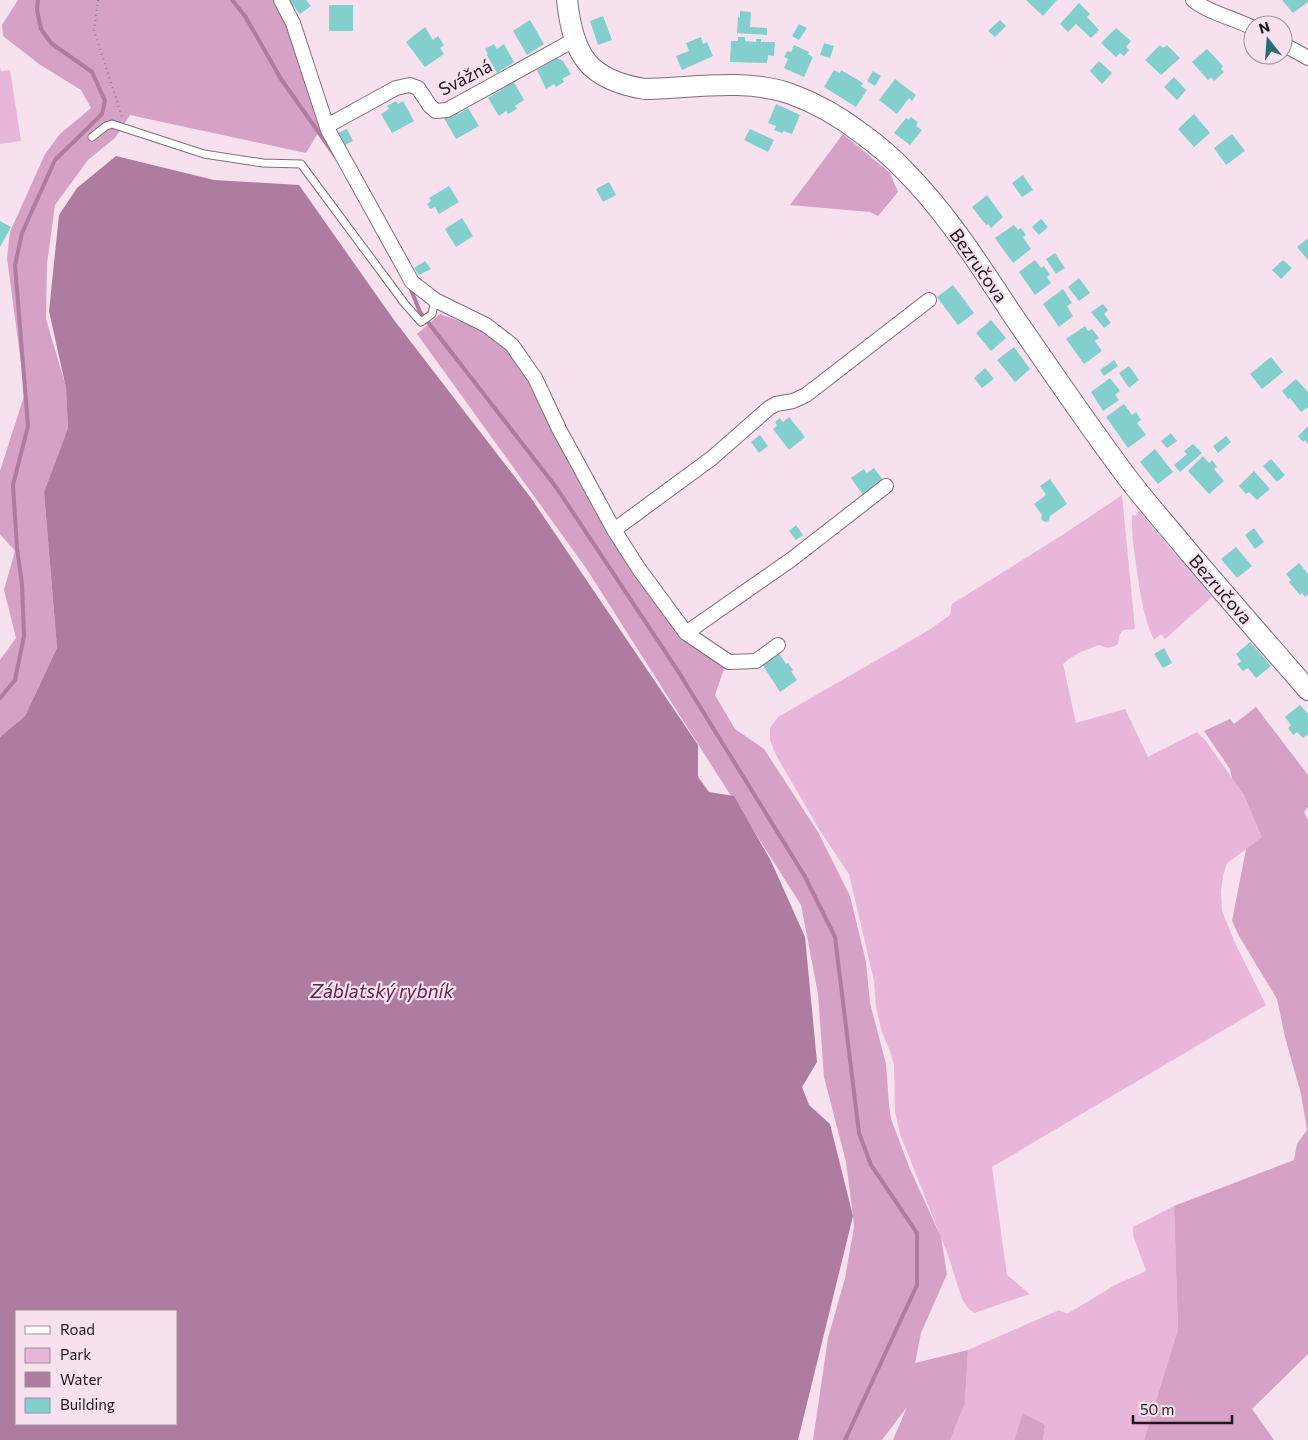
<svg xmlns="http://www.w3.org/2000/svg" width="1308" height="1440" font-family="Commissioner,sans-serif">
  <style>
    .green { fill: #e7b6d8 }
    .forest { fill: #d5a1c5 }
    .water { fill: #ad7c9e; fill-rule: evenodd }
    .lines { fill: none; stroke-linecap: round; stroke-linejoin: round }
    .stream { stroke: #ad7c9e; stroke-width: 4 }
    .building { fill: #82cfce }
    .lane-casing { stroke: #806d7a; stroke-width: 9 }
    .street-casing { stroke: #806d7a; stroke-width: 16 }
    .secondary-casing { stroke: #806d7a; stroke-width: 22 }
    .path { stroke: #93848e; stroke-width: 2.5; stroke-dasharray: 1 4; stroke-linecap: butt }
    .lane { stroke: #fff; stroke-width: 7 }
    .street { stroke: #fff; stroke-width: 14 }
    .secondary { stroke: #fff; stroke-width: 20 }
    .labels { text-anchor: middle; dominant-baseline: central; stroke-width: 4.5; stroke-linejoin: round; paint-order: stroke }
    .street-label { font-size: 18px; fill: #1e171c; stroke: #f7e1ef }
    .water-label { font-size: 19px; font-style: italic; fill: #5e2250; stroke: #f7e1ef }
  </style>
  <rect width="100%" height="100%" fill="#f7e1ef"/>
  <path class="green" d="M0 68 1 71 10 70 21 141 0 144Z
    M1122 495 1135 629 1123 630 1119 636 1118 644C1112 648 1107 649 1100 645 1087 649 1073 654 1063 664L1076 723 1125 709 1148 757 1197 732 1206 741 1244 795 1263 837 1227 863 1223 876 1221 892 1222 911 1235 943 1266 1005 992 1167 1007 1275 1030 1294 974 1313 967 1307 962 1299 948 1255 900 1134 895 1112 894 1065 890 1051 882 1032 876 1007 874 981 849 874 819 829 776 755 770 740V728L778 717 929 630 950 615 952 604 1067 532Z
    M1139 511 1212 597 1165 639 1161 634 1154 640C1143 616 1140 592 1136 565 1134 548 1131 532 1132 515H1136Z
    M1174 1206 1178 1329 1144 1440H1043L1045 1425 1023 1414 1014 1440H950L965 1403 968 1350 1059 1310 1067 1314 1115 1285 1146 1271 1133 1235V1227Z"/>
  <path class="forest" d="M18 0H276L279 4 321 128 306 153 130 115 115 138 88 160 55 205 47 264 46 319 66 387 68 428 44 492 57 648 25 716 0 737V660L16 638 4 590 15 551 0 534V471L25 393 7 258 10 232 45 154 60 134 91 108 81 90 39 64 3 36 2 25Z
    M843 134 890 173 898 192 878 216 870 212 790 205Z
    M440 314 481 329 508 351 530 383 552 432 635 575 725 666 715 695 735 729 764 749 818 832 850 896 866 962 870 1003 886 1064 889 1105 891 1119 910 1169 941 1237 947 1274 921 1333 915 1363 968 1350 965 1403 950 1440H893L907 1407 882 1440H813L828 1338 845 1278 854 1227 853 1216 846 1162 824 1077 818 994 801 905 754 831 734 797 731 796 586 568 417 334Z
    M1256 707 1308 775V807L1304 812 1308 820V1354L1252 1409 1274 1440H1144L1178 1329 1174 1206 1294 1160 1297 1144 1307 1130 1301 1094 1285 1037 1277 999 1239 936 1232 921 1246 849 1262 837 1244 795 1232 778 1230 769 1204 731 1230 719 1234 724Z
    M1023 1413 1045 1425 1043 1440H1014Z"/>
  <path class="water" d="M116 156 214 180 299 185 394 320 531 498 698 745V777L709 792 734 796 771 861 805 937 817 1062 802 1087 809 1105 830 1124 853 1216 798 1440H0V737L25 716 57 648 44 492 68 428 66 388 49 311 59 215 77 188ZM16 1311H176V1424H16Z"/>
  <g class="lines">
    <path class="stream" d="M232 0 245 16 281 79 336 157
      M410 287 420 312 556 487 676 668 804 875 835 937 859 1133 871 1165 917 1233V1285L845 1440
      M0 698 15 680 24 636 22 584 17 548 13 485 28 426 15 265 22 233 55 160 102 114 105 101 92 72 51 43 41 29 37 10 38 0"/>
  </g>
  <path class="building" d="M289 0H306L311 6 300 14Z
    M1026 0H1057L1043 16Z
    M1282 0H1308V2L1293 13Z
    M1079 3 1090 14 1087 17 1099 30 1091 38 1076 24 1068 32 1060 24Z
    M329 5H353V31H329Z
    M740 11 751 12 750 27 767 28V35L737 33 738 17 740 18Z
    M603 16 612 40 598 45 590 21Z
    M530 20 544 44 527 55 513 31Z
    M1000 20 1006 26 995 37 988 31Z
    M799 24 807 28 799 40 792 36Z
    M425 27 433 40 438 36 444 45 440 48 444 54 425 67 406 42Z
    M1116 28 1131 41 1126 47 1129 50 1124 56 1120 53 1116 57 1101 43Z
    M701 37 703 44 707 42 713 56 682 70 676 56 689 51 686 43Z
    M738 37H745V41L756 42V39H761V42H775L774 56 768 55 767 63 730 62 731 41H738Z
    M824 43 834 46 830 58 820 55Z
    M494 44 497 49 504 44 514 62 497 73 487 55 488 54 485 49Z
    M794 45 809 52 808 54 813 57 804 77 784 68 788 59 784 57 787 51 791 52Z
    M1160 45 1163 48 1167 45 1180 58 1161 75 1145 60Z
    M1207 49 1223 66 1221 69 1224 72 1214 81 1211 77 1208 80 1192 62Z
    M557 58 563 61 571 74 562 79 564 82 556 87 554 84 546 89 537 70Z
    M1099 61 1112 73 1102 84 1090 71Z
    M834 70 840 73 841 70 863 83 861 86 867 90 856 107 824 87Z
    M873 71 881 76 875 86 867 81Z
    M1174 77 1186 90 1177 100 1164 87Z
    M895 79 916 95 912 101 909 98 897 114 879 100Z
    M514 82 524 100 515 106 517 109 508 114 506 111 499 116 488 98Z
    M396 101 398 104 403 101 414 121 392 133 381 114 389 109 387 106Z
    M776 104 800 115 792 134 784 131 782 133 774 130 776 126 768 123Z
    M468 108 479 126 456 139 444 118 457 111 458 114Z
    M1194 114 1210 133 1194 147 1178 129Z
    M911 117 918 122 916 126 922 130 910 145 894 133 906 118 909 120Z
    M347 129 353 141 345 145 338 133Z
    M750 129 774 140 768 152 744 140Z
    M1232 134 1245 151 1226 165 1214 148Z
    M1023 175 1033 190 1022 197 1012 183Z
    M609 182 616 195 603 202 596 189Z
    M449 186 459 202 439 214 435 207 430 209 427 204 431 201 429 198Z
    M987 195 1003 217 991 228 988 224 986 225 972 207Z
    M462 218 473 236 456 247 445 229Z
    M1041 219 1048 227 1039 235 1032 227Z
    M0 221 11 227 0 247Z
    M1014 225 1018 230 1021 228 1026 235 1023 237 1031 249 1013 263 995 238Z
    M1308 238V260L1297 247Z
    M1055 253 1065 268 1056 274 1046 259Z
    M1035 260 1041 268 1044 266 1050 275 1047 277 1051 283 1035 295 1019 272Z
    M1283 260 1292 268 1281 279 1272 270Z
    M425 261 431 269 419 275 414 268Z
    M1079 278 1090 293 1079 301 1068 287Z
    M953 285 974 313 958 325 937 297Z
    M1063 289 1072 303 1067 306 1073 316 1059 327 1043 304Z
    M1103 304 1108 310 1104 314 1111 323 1104 328 1091 312Z
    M991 320 1006 338 991 351 976 333Z
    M1085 326 1088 331 1092 329 1099 338 1095 341 1102 351 1084 364 1066 339Z
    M1014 347 1030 369 1015 382 997 360Z
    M1271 357 1283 372 1262 389 1250 374Z
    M1114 360 1118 366 1104 376 1100 370Z
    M1129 366 1139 380 1129 388 1119 373Z
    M985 368 994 379 982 388 974 378Z
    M1110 378 1120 391 1115 395 1119 400 1103 411 1091 392Z
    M1296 379 1308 392V407L1301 412 1290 398 1288 399 1282 391Z
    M1124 404 1132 415 1136 412 1141 420 1137 423 1146 435 1128 448 1106 417Z
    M789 417 805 437 789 450 773 429 777 426 775 422 780 418 783 422Z
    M1308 426V444L1305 440 1303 442 1298 436Z
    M1171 433 1177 441 1167 448 1161 441Z
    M760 435 768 446 759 453 751 442Z
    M1226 436 1231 442 1218 453 1213 446Z
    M1193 444 1202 453 1180 472 1174 465 1187 454 1184 451Z
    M1155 449 1173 472 1158 484 1140 462Z
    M1203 456 1209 463 1212 460 1217 467 1214 469 1224 481 1209 494 1188 471Z
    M1271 459 1285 475 1277 482 1263 466Z
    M874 468 883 480 863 495 851 478 864 469 867 473Z
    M1254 471 1270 489 1257 500 1249 492 1246 494 1239 486Z
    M1050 479 1067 504 1050 516 1049 520 1047 522 1043 521 1041 518 1042 515 1034 504 1046 495 1040 486Z
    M796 525 803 535 796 540 789 531Z
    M1254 528 1264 542 1255 549 1245 535Z
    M1236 547 1252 566 1237 578 1221 559Z
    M1299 563 1308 574V594L1305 597 1302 593 1300 595 1289 582 1291 580 1286 574Z
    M1250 642 1271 666 1256 678 1248 668 1243 671 1237 664 1241 661 1236 654Z
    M1164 648 1172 663 1163 668 1154 654Z
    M779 653 786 664 788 663 793 670 791 671 797 680 780 692 762 664Z
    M1300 705 1308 714V734L1303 738 1297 732 1293 735 1288 728 1291 725 1285 717Z"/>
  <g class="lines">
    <g class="lane-casing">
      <path id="lane" d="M92 137 106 126 112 124 204 154 263 163 301 164 405 304 421 322 432 314 435 300"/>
    </g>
    <g class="street-casing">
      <path id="street" d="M281 0 293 23 328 130 412 282 435 300 486 325 512 345 535 378 559 429 614 530 639 569 686 633 729 662 756 661 778 645
        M1193 0C1209 13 1234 18 1253 28
        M1283 44 1308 58
        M327 126 396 88 410 85 418 88 430 106 436 111 447 110 574 40
        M614 530 712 458 769 408 776 404 793 401 806 395 929 300
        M686 633 792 559 886 486"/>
    </g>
    <g class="secondary-casing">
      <path id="secondary" d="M567 0C573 54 587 80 645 89 690 88 748 78 791 94 816 103 840 117 861 133 876 144 891 156 904 170 946 212 979 264 1012 314 1048 366 1083 418 1121 469 1141 497 1165 523 1187 550 1227 597 1267 643 1308 690"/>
    </g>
    <path class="path" d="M98 0 94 30 122 117"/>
    <use href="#lane" class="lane"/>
    <use href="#street" class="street"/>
    <use href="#secondary" class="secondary"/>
  </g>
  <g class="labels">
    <g class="street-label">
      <text transform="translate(465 77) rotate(-27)">Svážná</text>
      <text transform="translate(979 265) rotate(55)">Bezručova</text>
      <text transform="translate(1221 589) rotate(49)">Bezručova</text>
    </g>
    <g class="water-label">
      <text x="382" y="990">Záblatský rybník</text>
    </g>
  </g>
  <rect x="15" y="1310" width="162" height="115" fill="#f7e1ef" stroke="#a0909b"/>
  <rect x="25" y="1326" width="25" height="8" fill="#ffffff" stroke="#a0909b"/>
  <text x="60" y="1335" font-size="15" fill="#1e171c">Road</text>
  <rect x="25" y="1348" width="25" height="15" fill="#e7b6d8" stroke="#a0909b"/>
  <text x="60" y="1360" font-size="15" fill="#1e171c">Park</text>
  <rect x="25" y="1372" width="25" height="15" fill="#ad7c9e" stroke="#a0909b"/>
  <text x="60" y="1385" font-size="15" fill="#1e171c">Water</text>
  <rect x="25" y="1398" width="25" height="15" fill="#82cfce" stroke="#a0909b"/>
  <text x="60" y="1410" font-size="15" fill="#1e171c">Building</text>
  <g transform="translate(1268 40) rotate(343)"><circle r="24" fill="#f7e1ef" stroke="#a0909b"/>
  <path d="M0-4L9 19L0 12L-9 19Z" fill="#246f6e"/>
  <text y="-8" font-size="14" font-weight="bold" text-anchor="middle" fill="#1e171c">N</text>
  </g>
  <path d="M1133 1415v8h99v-8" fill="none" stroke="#1e171c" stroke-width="2.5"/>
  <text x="1140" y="1415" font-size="15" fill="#1e171c" stroke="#f7e1ef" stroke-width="4" paint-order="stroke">50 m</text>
</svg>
